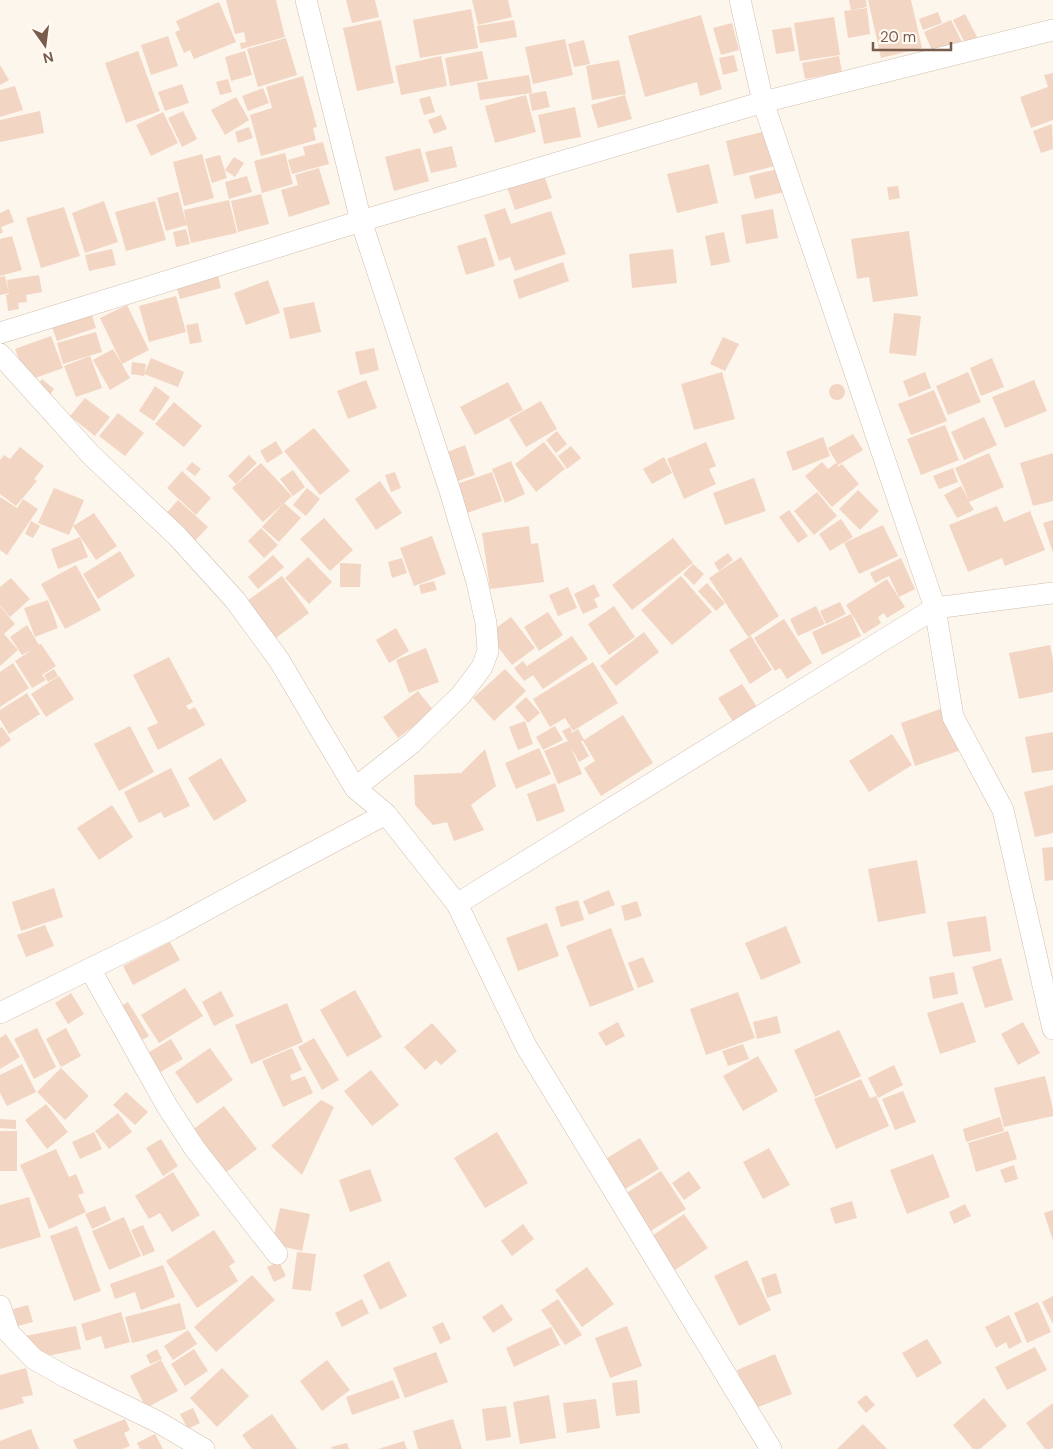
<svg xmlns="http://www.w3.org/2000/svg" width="1053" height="1449" font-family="'DM Sans',sans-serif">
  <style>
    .building { fill: #f3d5c3 }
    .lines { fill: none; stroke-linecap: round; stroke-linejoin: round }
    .minor-casing { stroke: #d1beb0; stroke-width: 22 }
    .minor { stroke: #fff; stroke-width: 21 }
  </style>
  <rect width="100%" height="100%" fill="#fdf6ec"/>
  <path class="building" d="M226 0H276L285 37 241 49 240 43 246 42 244 32 235 34Z
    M346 0H375L379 17 352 23Z
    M472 0H508L512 17 478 25Z
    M849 0H866L867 7 851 10Z
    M868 0H911L922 48 881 58Z
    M219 2 236 42 194 59 190 50 184 53 175 32 180 30 176 21Z
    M867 8 870 34 848 38 844 11Z
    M471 9 478 48 420 58 413 20Z
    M938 12 942 23 923 30 919 19Z
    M965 14 977 37 965 43 953 20Z
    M701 15 722 89 700 96 697 82 645 97 628 36Z
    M834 17 840 55 800 61 794 23Z
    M381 20 394 83 357 91 343 28Z
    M514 20 517 37 480 43 477 26Z
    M951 20 962 42 934 55 924 32Z
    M732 23 739 50 721 55 713 28Z
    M791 27 795 51 776 54 772 30Z
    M168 36 178 66 151 75 141 45Z
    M286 38 297 75 258 87 247 49Z
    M565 39 573 75 533 84 525 47Z
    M584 40 590 64 574 67 568 44Z
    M138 51 160 111 126 123 105 63Z
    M245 51 252 75 231 81 225 57Z
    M482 51 488 79 450 86 445 58Z
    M734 55 738 71 723 75 719 58Z
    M441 56 447 86 401 95 395 66Z
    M839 56 842 72 805 79 802 63Z
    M619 60 626 94 592 100 586 66Z
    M0 65 9 80 0 85Z
    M1053 73V120L1031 128 1020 97 1048 87 1044 75Z
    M529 75 532 93 480 100 477 83Z
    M303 76 317 127 313 128 316 140 261 156 250 115 272 108 266 87Z
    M228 79 232 92 220 95 216 82Z
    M182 84 189 103 165 111 158 92Z
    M15 86 23 110 0 117V90Z
    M263 88 269 103 248 111 242 96Z
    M546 91 550 107 532 111 529 94Z
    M526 95 536 132 495 143 485 106Z
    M625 95 632 119 598 128 591 105Z
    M430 96 435 112 424 115 419 99Z
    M236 97 249 120 225 135 211 110Z
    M575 107 581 137 544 144 538 115Z
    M40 111 44 133 0 142V120Z
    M183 111 197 139 182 147 168 118Z
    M163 112 178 143 151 156 136 125Z
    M441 115 447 129 434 134 428 120Z
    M1052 124 1053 149 1041 153 1033 131Z
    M249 127 253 138 238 143 235 132Z
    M766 131 775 166 734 176 726 141Z
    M323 142 329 164 292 174 288 160 305 155 303 147Z
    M452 146 457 167 431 173 425 152Z
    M420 148 429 181 394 191 385 157Z
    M285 153 293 184 262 193 254 161Z
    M202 154 214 198 184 206 173 162Z
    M220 155 227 178 212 183 205 159Z
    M234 157 244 163 235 177 225 170Z
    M709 164 718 203 677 213 667 174Z
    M319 168 330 204 289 217 281 190 298 185 295 175Z
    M782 168 788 191 755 199 749 176Z
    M544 175 552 198 515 210 507 187Z
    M247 176 252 192 229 199 225 182Z
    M898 186 900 198 889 200 887 187Z
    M178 192 186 223 184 210 229 200 237 233 191 243 187 225 166 231 157 198Z
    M261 194 269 224 238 232 231 201Z
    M104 201 118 242 85 253 72 213Z
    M155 201 166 240 126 251 115 212Z
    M64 207 80 256 41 268 26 218Z
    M505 208 511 224 551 211 566 254 515 271 510 257 499 261 484 215Z
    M9 209 14 222 1 227 3 232 0 234V213Z
    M773 209 778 238 746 244 741 215Z
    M186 229 190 244 176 247 173 232Z
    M909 231 918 296 873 302 869 277 857 279 851 239Z
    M724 232 730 262 711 266 705 236Z
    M12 236 22 270 0 276V239Z
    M486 237 495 266 466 275 457 246Z
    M112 249 116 265 89 271 85 255Z
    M673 249 677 283 632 288 629 254Z
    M563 262 569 281 519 299 513 280Z
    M217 271 221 288 180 299 175 282Z
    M39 275 42 292 26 295 27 302 18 303 19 309 8 311 6 295 9 294 7 280Z
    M5 276 9 293 0 295V277Z
    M268 280 280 313 246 325 234 293Z
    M176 296 186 332 149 342 139 306Z
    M314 302 321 332 290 339 283 308Z
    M127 305 149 350 122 364 100 318Z
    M90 309 96 328 57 341 50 322Z
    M894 313 921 316 916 356 889 353Z
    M198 323 202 342 190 344 186 325Z
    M96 332 102 352 63 364 57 343Z
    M51 336 63 368 27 381 15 349Z
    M723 337 739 344 725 371 710 364Z
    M374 348 379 370 360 375 355 352Z
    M113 349 130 378 110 390 93 360Z
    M90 356 102 388 76 397 64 366Z
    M151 358 184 372 178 387 144 374Z
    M992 358 1004 387 981 396 970 368Z
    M132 362 146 364 144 376 131 374Z
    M722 372 735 419 694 430 681 384Z
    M925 372 931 388 909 397 903 381Z
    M968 372 981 402 948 415 936 386Z
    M42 379 54 389 47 399 34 390Z
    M366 380 377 408 348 419 337 391Z
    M1034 380 1047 411 1005 428 992 397Z
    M508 382 523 410 475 435 460 407Z
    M829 392a8 8 0 1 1 16 0a8 8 0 1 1-16 0Z
    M155 386 170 397 154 421 139 411Z
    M934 390 947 421 911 435 898 404Z
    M85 398 110 417 95 436 70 416Z
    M541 401 557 429 526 447 509 419Z
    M174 402 202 426 184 447 155 424Z
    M118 413 144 433 125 456 99 436Z
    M984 417 997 445 964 460 951 432Z
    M945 425 959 460 921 475 907 439Z
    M314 428 350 471 320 495 284 451Z
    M557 431 567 444 556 453 546 440Z
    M853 434 863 450 838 465 828 448Z
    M823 437 830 456 793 471 786 452Z
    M276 441 283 453 267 463 260 451Z
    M544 442 565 469 536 492 515 464Z
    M706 442 716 466 709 469 716 484 684 499 667 459Z
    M465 445 475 475 455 482 445 453Z
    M571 446 581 458 567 469 558 456Z
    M20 447 44 466 34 479 37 481 16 506 0 494V460L4 455 10 459Z
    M989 453 1004 487 969 502 974 510 957 518 944 495 961 486 969 500 955 468Z
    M1053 453V501L1033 506 1020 463Z
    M249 455 257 463 236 484 228 476Z
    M664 457 672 473 652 484 643 469Z
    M511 461 525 494 505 503 492 469Z
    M192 462 201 469 195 476 186 469Z
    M822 462 828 469 836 463 840 468 839 466 842 464 859 484 832 507 805 476Z
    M261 463 292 496 263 522 232 488Z
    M953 468 958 482 939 489 933 476Z
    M293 470 305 487 293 496 280 479Z
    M182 471 211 498 196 515 167 488Z
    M395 472 401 488 391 492 385 475Z
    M492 472 502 501 467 513 457 484Z
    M754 478 766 511 725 525 713 493Z
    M380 481 402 513 376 530 355 499Z
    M54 488 84 500 69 535 38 523Z
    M307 488 320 499 306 516 293 505Z
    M858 490 879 511 860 530 839 509Z
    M817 492 837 516 814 535 794 511Z
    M0 497 17 508 23 499 38 509 7 555 0 550Z
    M178 500 208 527 191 545 162 518Z
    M284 503 301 518 279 542 262 527Z
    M997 506 1004 522 1030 511 1045 550 1005 566 1002 558 968 572 949 525Z
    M789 510 808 536 798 543 779 517Z
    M94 513 117 546 96 560 73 526Z
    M324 518 353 550 330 571 300 539Z
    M841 519 853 537 830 551 819 534Z
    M1053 520V553L1043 523Z
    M31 521 40 526 33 538 25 534Z
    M883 525 898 556 859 574 844 543Z
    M529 526 531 544 538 543 544 582 490 589 482 533Z
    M261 528 278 545 264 558 248 541Z
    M432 536 446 574 414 586 400 548Z
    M80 537 88 557 58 569 51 549Z
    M673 538 693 563 632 610 612 585Z
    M120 551 135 576 98 599 83 574Z
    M728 553 733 560 719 571 714 563Z
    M273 555 284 567 258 589 248 577Z
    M308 557 332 582 309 604 285 578Z
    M741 557 779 616 748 637 709 578Z
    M402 558 407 573 392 578 388 562Z
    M901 558 915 589 899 597 889 576 875 583 870 573Z
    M340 563 361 564 360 587H340Z
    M693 564 704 574 694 585 683 574Z
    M76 565 101 610 65 629 41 584Z
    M282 576 309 613 272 641 244 603Z
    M681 576 712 612 672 645 641 610Z
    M11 578 30 599 10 617 0 605V587Z
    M887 579 905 607 887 618 884 613 878 617 881 623 864 634 846 605Z
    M434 581 437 590 421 594 419 585Z
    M707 583 725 603 716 611 698 591Z
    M594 584 600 596 594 599 598 607 583 614 574 594Z
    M568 587 577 608 558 616 549 595Z
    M48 600 58 628 35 637 24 608Z
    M840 602 846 614 826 624 820 611Z
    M0 606 15 624 4 634 18 650 0 666Z
    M614 606 635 637 609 655 588 624Z
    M816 606 825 624 798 636 790 619Z
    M548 612 563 635 539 651 524 627Z
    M851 614 861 636 822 655 812 632Z
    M511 617 535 648 512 665 488 634Z
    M784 619 812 663 787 679 780 668 775 671 754 638Z
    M27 625 39 645 41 644 56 666 42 675 46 680 32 688 15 661 32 650 22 655 10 637Z
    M396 628 409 651 389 663 376 640Z
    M644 632 659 652 616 686 600 666Z
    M572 636 588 659 543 689 533 675 524 681 514 668 523 661 531 672 527 666Z
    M751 636 772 670 750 684 729 650Z
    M1050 645 1053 660V692L1019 699 1009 653Z
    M426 648 439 682 409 693 396 660Z
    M169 657 193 702 186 706 189 710 195 707 205 725 158 750 147 728 158 723 133 675Z
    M593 662 618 703 573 731 565 718 550 727 533 699Z
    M13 663 29 688 0 707V672Z
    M54 669 58 676 48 682 44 675Z
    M505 669 526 691 494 721 473 698Z
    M59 676 74 699 46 717 31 694Z
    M742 684 759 710 735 725 718 698Z
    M418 691 434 711 398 738 383 717Z
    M27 693 40 714 9 734 0 719V710Z
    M526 697 540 713 528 723 515 707Z
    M946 707 961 750 915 766 901 723Z
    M623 715 653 763 601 796 584 768 595 761 583 741H581L589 756 579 762 571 747 582 774 558 784 544 751 568 741 562 731 570 727 572 732 570 734 578 729 584 740Z
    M525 721 533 744 518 750 509 727Z
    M130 726 154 772 119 791 94 744Z
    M555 726 563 740 543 750 536 737Z
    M2 727 11 740 0 748V728Z
    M1053 732V770L1032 773 1025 737Z
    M892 734 912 765 869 792 849 761Z
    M539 748 551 774 516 789 505 763Z
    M485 749 496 786 471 805 484 830 454 841 447 822 433 825 415 805 414 775 461 773Z
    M221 758 247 801 214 821 188 778Z
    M171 768 190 806 164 818 161 812 139 823 124 792Z
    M555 783 565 811 537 822 527 794Z
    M1053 785V833L1035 837 1024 792Z
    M112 805 133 837 99 860 77 828Z
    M1053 847V880L1045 881 1042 848Z
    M917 860 926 913 878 922 868 869Z
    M54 888 63 917 21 931 12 902Z
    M609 890 615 905 589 915 583 901Z
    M578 900 584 920 561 927 555 907Z
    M637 901 642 916 625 921 621 906Z
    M986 916 991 951 953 957 947 922Z
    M547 923 559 956 518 971 506 938Z
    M45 925 54 946 26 957 17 935Z
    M786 926 801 963 761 980 745 943Z
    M611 928 634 990 590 1007 566 946Z
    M170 942 180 960 133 985 123 966Z
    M643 957 654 982 638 988 628 963Z
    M1001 958 1013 1000 985 1008 972 967Z
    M954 972 958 994 933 999 929 977Z
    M185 988 203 1016 159 1043 141 1015Z
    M355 990 382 1037 347 1057 320 1010Z
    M221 991 234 1016 214 1026 202 1002Z
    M738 992 755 1038 706 1055 690 1009Z
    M71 993 84 1014 68 1024 55 1003Z
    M128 1002 149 1036 128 1048 108 1014Z
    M963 1002 976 1042 940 1054 927 1013Z
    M287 1003 303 1042 251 1064 235 1025Z
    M777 1016 781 1033 757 1039 753 1022Z
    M618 1022 625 1036 606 1046 598 1033Z
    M1023 1022 1040 1053 1018 1065 1001 1034Z
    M432 1023 457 1051 441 1065 436 1060 425 1070 404 1047Z
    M37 1028 56 1067 34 1079 14 1039Z
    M66 1028 81 1056 61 1067 46 1039Z
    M839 1030 861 1076 815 1097 794 1050Z
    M6 1034 20 1057 0 1069V1038Z
    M314 1038 339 1080 322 1090 298 1047Z
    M171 1039 183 1059 157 1074 146 1054Z
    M743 1044 749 1059 728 1066 722 1051Z
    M210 1048 233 1080 197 1104 175 1072Z
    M292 1048 302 1070 290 1075 292 1081 305 1076 313 1093 283 1107 262 1061Z
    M758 1056 778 1091 743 1111 723 1076Z
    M22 1064 36 1092 7 1106 0 1093V1075Z
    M894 1065 903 1085 878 1098 868 1078Z
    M61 1068 89 1096 65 1120 37 1092Z
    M371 1070 399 1105 372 1126 344 1091Z
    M1045 1076 1053 1109V1116L1004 1127 994 1088Z
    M861 1079 870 1098 876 1096 889 1126 836 1149 814 1099Z
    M903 1091 916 1122 895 1130 882 1099Z
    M126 1092 148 1112 135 1125 113 1105Z
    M321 1100 334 1107 302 1175 271 1146Z
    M46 1104 68 1132 47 1149 25 1120Z
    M224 1106 257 1149 224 1174 191 1131Z
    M118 1113 132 1132 109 1149 95 1131Z
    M1000 1117 1004 1131 966 1142 963 1129Z
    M0 1119 16 1120V1129L0 1128Z
    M0 1131H17V1171H0Z
    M1008 1131 1017 1159 976 1172 968 1143Z
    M94 1132 102 1149 80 1159 72 1142Z
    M497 1132 528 1183 485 1208 454 1158Z
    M640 1138 659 1169 625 1189 607 1158Z
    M161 1139 178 1166 163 1176 146 1148Z
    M769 1148 790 1185 763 1199 743 1162Z
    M56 1149 69 1177 76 1174 84 1193 78 1195 86 1212 49 1229 20 1165Z
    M933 1154 950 1197 907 1214 890 1170Z
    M1014 1165 1018 1179 1005 1183 1000 1170Z
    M370 1169 382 1201 350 1212 339 1180Z
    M661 1171 686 1209 649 1232 625 1194Z
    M689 1171 701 1188 684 1200 672 1183Z
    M173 1172 200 1215 172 1232 160 1213 149 1219 135 1196Z
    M29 1197 41 1237 0 1249V1205Z
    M852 1201 857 1218 835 1224 830 1208Z
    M965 1204 971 1216 954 1224 949 1212Z
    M105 1206 111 1220 92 1229 85 1214Z
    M280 1208 310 1214 302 1251 272 1244Z
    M1053 1210V1241L1044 1213Z
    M684 1214 708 1248 675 1270 652 1236Z
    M124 1217 141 1256 109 1270 92 1231Z
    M523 1224 534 1239 512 1256 501 1241Z
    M143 1225 155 1251 143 1256 131 1230Z
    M77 1226 101 1291 74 1301 50 1236Z
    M214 1230 235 1262 229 1266 238 1281 197 1308 166 1261Z
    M297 1252 316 1254 311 1291 292 1289Z
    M747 1260 771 1310 739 1326 714 1276Z
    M389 1261 407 1296 380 1310 363 1275Z
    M279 1262 286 1276 274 1282 267 1267Z
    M163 1265 175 1297 141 1310 135 1292 115 1299 110 1284Z
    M587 1267 614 1304 582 1327 555 1290Z
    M776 1273 782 1293 767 1298 761 1278Z
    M252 1275 275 1300 216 1352 194 1327Z
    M1053 1296V1324L1042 1302Z
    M362 1299 369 1313 342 1327 335 1313Z
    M558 1299 582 1335 565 1345 541 1310Z
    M1038 1302 1051 1332 1027 1343 1014 1313Z
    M180 1303 186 1329 132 1343 125 1317Z
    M502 1304 513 1320 493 1333 482 1317Z
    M28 1305 33 1322 18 1326 13 1309Z
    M121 1312 130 1342 105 1349 101 1336 86 1341 81 1324Z
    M1009 1315 1022 1342 1009 1349 1006 1342 996 1348 985 1327Z
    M443 1322 451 1339 440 1344 432 1327Z
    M76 1326 81 1349 29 1360 25 1336Z
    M627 1326 642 1366 610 1378 595 1338Z
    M551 1327 560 1345 514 1367 506 1348Z
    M188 1330 197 1344 173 1360 164 1346Z
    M927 1339 942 1363 917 1378 902 1353Z
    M1035 1347 1047 1370 1007 1390 995 1367Z
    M157 1349 162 1359 150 1364 146 1355Z
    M194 1349 208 1371 185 1386 171 1364Z
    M436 1352 448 1382 405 1398 393 1368Z
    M775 1354 792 1394 753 1409 737 1370Z
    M161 1360 178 1391 146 1408 130 1376Z
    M327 1360 350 1390 322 1411 300 1381Z
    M26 1368 33 1395 22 1397 24 1403 0 1410V1375Z
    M222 1368 249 1396 217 1427 190 1398Z
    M393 1380 400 1398 352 1415 346 1397Z
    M637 1380 640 1413 616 1416 612 1383Z
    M549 1395 556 1438 520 1444 513 1402Z
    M866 1395 875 1405 866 1413 857 1402Z
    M984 1398 1007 1426 980 1449H973L953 1425Z
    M596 1399 600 1428 567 1433 563 1403Z
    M1053 1403V1447L1051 1449H1045L1026 1423Z
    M506 1406 511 1437 486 1441 482 1409Z
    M193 1408 200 1423 188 1429 180 1414Z
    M272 1414 297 1449H252L242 1435Z
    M125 1419 130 1430 124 1433 130 1446 123 1449H77L73 1440Z
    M453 1419 462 1449H418L413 1431Z
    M863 1424 887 1449H837Z
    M31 1429 39 1449H0V1441Z
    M155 1434 163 1449H140L137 1443Z
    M404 1441 407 1449H378Z
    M347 1443 349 1449H332L331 1447Z"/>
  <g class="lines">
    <g class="minor-casing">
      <path id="minor" d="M306 0 361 221 450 491 477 582 486 623 488 651 482 667 461 695 412 743 355 788
        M740 0 763 102 935 608 953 717 1003 810 1053 1029
        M0 333 361 221 763 102 1053 30
        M0 354 91 455 177 536 235 600 279 660 355 788 386 814 457 904 935 608 1053 593
        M457 904 526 1046 771 1449
        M90 969 167 1106 195 1149 277 1254
        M0 1013 171 929 274 873 386 814
        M0 1306 9 1333 34 1359 66 1377 158 1422 204 1449"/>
    </g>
    <use href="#minor" class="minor"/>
  </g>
  <g transform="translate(45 45) rotate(166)" stroke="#fffaf3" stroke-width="4" paint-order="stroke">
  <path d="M0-4L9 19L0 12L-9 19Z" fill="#7a5c4d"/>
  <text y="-8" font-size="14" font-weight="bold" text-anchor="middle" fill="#7a5c4d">N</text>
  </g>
  <path d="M873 42v8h78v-8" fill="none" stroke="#7a5c4d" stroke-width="2.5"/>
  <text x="880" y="42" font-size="15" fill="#7a5c4d" stroke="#fffaf3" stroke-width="4" paint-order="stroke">20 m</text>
</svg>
